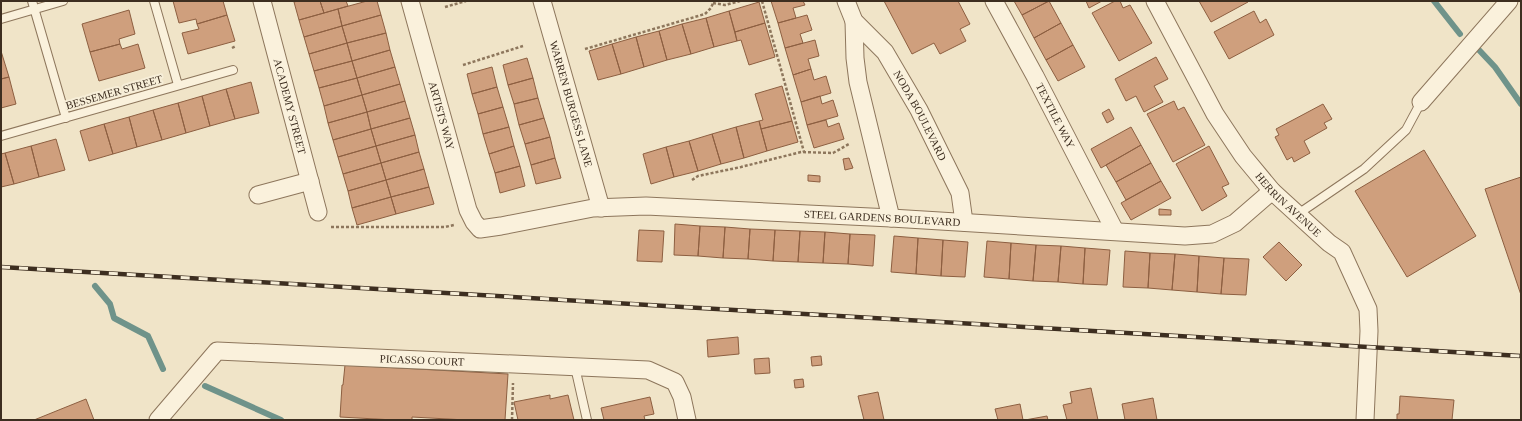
<svg xmlns="http://www.w3.org/2000/svg" width="1522" height="421" font-family="Georgia,serif">
  <style>
    .lines { fill: none; stroke-linecap: round; stroke-linejoin: round }
    .stream { stroke: #6f938a; stroke-width: 6 }
    .building { fill: #cf9f7d; stroke: #8d5f41 }
    .lane-casing { stroke: #8d765c; stroke-width: 10 }
    .street-casing { stroke: #8d765c; stroke-width: 19 }
    .path { stroke: #8d765c; stroke-width: 2.5; stroke-dasharray: 3 2; stroke-linecap: butt }
    .lane { stroke: #faf1dc; stroke-width: 8 }
    .street { stroke: #faf1dc; stroke-width: 17 }
    .rail-casing { stroke: #3d2e20; stroke-width: 4.5 }
    .rail { stroke: #f7eed8; stroke-width: 3; stroke-dasharray: 9; stroke-linecap: butt }
    .labels { text-anchor: middle; dominant-baseline: central; stroke-width: 4; stroke-linejoin: round; paint-order: stroke }
    .street-label { font-size: 11px; fill: #3d2e20; stroke: #f7eed8 }
  </style>
  <rect width="100%" height="100%" fill="#f0e4c8"/>
  <g class="lines">
    <path class="stream" d="M1434 1 1460 34
      M1479 50 1495 67 1521 104
      M95 286 110 304 114 318 148 336 163 369
      M205 386 281 420"/>
  </g>
  <path class="building" d="M173 1H223L227 15 197 24 196 19 179 23Z
    M298 1H320L324 13 299 20 294 2Z
    M320 1H346L348 6 324 13Z
    M367 1H377L381 15 342 26 338 9Z
    M771 1H803L805 5 793 8 796 18 778 23Z
    M884 1H958L970 24 960 29 966 41 940 54 934 43 912 54Z
    M1014 1H1049L1022 15Z
    M1049 1 1061 23 1034 38 1022 15Z
    M1086 1H1102L1089 8Z
    M1115 1H1120L1123 8 1130 5 1152 43 1119 61 1092 13Z
    M1199 1H1247L1248 2 1211 22Z
    M759 2 765 23 735 32 729 11Z
    M338 9 342 26 304 37 299 20Z
    M129 10 135 34 119 39 120 44 90 52 82 24Z
    M729 11 737 41 714 47 706 18Z
    M1254 11 1260 23 1266 19 1274 35 1229 59 1214 32Z
    M227 15 235 41 188 54 182 33 199 29 197 24Z
    M381 15 386 33 347 43 342 26Z
    M807 15 812 30 800 34 803 43 785 48 778 23Z
    M706 18 714 47 691 54 682 24Z
    M765 23 775 57 749 65 741 40 737 41 735 32Z
    M1061 23 1073 45 1046 60 1034 38Z
    M682 24 691 54 667 60 659 31Z
    M342 26 347 43 309 54 304 37Z
    M659 31 667 60 644 67 636 37Z
    M386 33 390 50 352 61 347 43Z
    M636 37 644 67 621 74 612 44Z
    M815 40 819 56 808 59 811 69 793 75 785 48Z
    M347 43 352 61 314 71 309 54Z
    M120 44 122 49 138 44 145 68 99 81 90 52Z
    M612 44 621 74 598 80 589 51Z
    M1073 45 1085 67 1058 81 1046 60Z
    M390 50 395 67 357 78 352 61Z
    M1 51 9 77 1 79Z
    M1156 57 1168 79 1154 86 1163 102 1144 112 1136 96 1126 101 1115 79Z
    M527 58 533 78 508 85 503 65Z
    M352 61 357 78 319 88 314 71Z
    M395 67 400 84 362 95 357 78Z
    M492 67 497 87 472 94 467 74Z
    M811 69 814 80 826 76 831 93 801 102 793 75Z
    M9 77 16 104 1 108V79Z
    M357 78 362 95 324 106 319 88Z
    M533 78 538 98 514 104 508 85Z
    M251 82 259 113 235 119 226 89Z
    M400 84 405 101 367 112 362 95Z
    M782 86 792 121 761 129 759 121 763 120 755 94Z
    M497 87 503 107 478 114 472 94Z
    M226 89 235 119 210 126 202 96Z
    M362 95 367 112 328 123 324 106Z
    M202 96 210 126 186 133 178 103Z
    M820 96 822 104 833 100 838 116 807 125 801 102Z
    M538 98 544 118 519 125 514 104Z
    M405 101 410 118 371 129 367 112Z
    M1174 101 1178 110 1184 107 1205 145 1173 162 1147 114Z
    M178 103 186 133 162 140 153 110Z
    M1323 104 1332 119 1324 123 1327 128 1304 141 1310 153 1294 162 1292 157 1287 160 1275 137 1279 135 1276 129Z
    M503 107 509 127 483 134 478 114Z
    M1109 109 1114 119 1107 123 1102 113Z
    M153 110 162 140 137 147 129 117Z
    M367 112 371 129 333 140 328 123Z
    M129 117 137 147 113 154 104 124Z
    M410 118 415 135 376 146 371 129Z
    M544 118 550 137 525 144 519 125Z
    M826 120 828 127 839 123 844 139 814 148 807 125Z
    M759 121 767 151 744 158 736 127Z
    M792 121 798 142 767 151 761 129Z
    M104 124 113 154 89 161 80 131Z
    M509 127 514 146 489 154 483 134Z
    M736 127 744 158 721 164 712 134Z
    M1131 127 1141 145 1101 168 1091 149Z
    M371 129 376 146 338 157 333 140Z
    M712 134 721 164 698 171 689 141Z
    M415 135 419 152 381 163 376 146Z
    M550 137 555 158 531 165 525 144Z
    M56 139 65 170 39 177 31 146Z
    M689 141 698 171 674 177 666 147Z
    M1141 145 1151 163 1116 182 1106 165Z
    M31 146 39 177 14 184 5 153Z
    M376 146 381 163 343 174 338 157Z
    M514 146 520 166 495 173 489 154Z
    M1209 146 1229 184 1222 187 1227 196 1202 211 1176 164Z
    M666 147 674 177 651 184 643 154Z
    M1424 150 1476 236 1407 277 1355 191Z
    M419 152 424 169 386 180 381 163Z
    M5 153 14 184 1 187V154Z
    M555 158 561 178 536 184 531 165Z
    M849 158 853 168 845 170 843 159Z
    M381 163 386 180 348 191 343 174Z
    M1151 163 1161 181 1126 200 1116 182Z
    M520 166 525 186 500 193 495 173Z
    M424 169 429 187 391 197 386 180Z
    M808 175 820 176V182L808 181Z
    M1521 177V295L1485 189Z
    M386 180 391 197 352 208 348 191Z
    M1161 181 1171 198 1131 220 1121 203Z
    M429 187 434 204 396 214 391 197Z
    M391 197 396 214 357 225 352 208Z
    M1159 209 1171 210V215H1159Z
    M675 224 700 226 698 256 674 255Z
    M700 226 725 227 723 258 698 256Z
    M725 227 750 229 748 259 723 258Z
    M750 229 775 230 773 261 748 259Z
    M639 230 664 231 662 262 637 261Z
    M775 230 800 231 798 262 773 261Z
    M800 231 825 232 823 263 798 262Z
    M825 232 850 234 848 264 823 263Z
    M850 234 875 235 873 266 848 264Z
    M894 236 918 238 916 274 891 272Z
    M918 238 943 240 941 276 916 274Z
    M943 240 968 242 965 277 941 276Z
    M987 241 1011 243 1009 279 984 277Z
    M1279 242 1302 265 1286 281 1263 257Z
    M1011 243 1036 245 1033 281 1009 279Z
    M1036 245 1061 246 1058 282 1033 281Z
    M1061 246 1085 248 1083 284 1058 282Z
    M1085 248 1110 250 1107 285 1083 284Z
    M1125 251 1150 253 1148 288 1123 287Z
    M1150 253 1175 254 1172 290 1148 288Z
    M1175 254 1199 256 1197 292 1172 290Z
    M1199 256 1224 258 1221 294 1197 292Z
    M1224 258 1249 259 1246 295 1221 294Z
    M738 337 739 354 708 357 707 340Z
    M821 356 822 365 812 366 811 357Z
    M769 358 770 373 755 374 754 359Z
    M345 365 508 374 505 420H466L412 417V420H394L340 417 342 385H343Z
    M803 379 804 387 795 388 794 380Z
    M1091 388 1098 420H1067L1063 405 1072 403 1070 392Z
    M878 392 884 420H864L858 396Z
    M550 395V399L568 395 574 420H518L514 402Z
    M1400 396 1454 400 1452 420H1397V414H1399Z
    M650 397 654 414 644 416 645 420H604L601 408Z
    M1153 398 1157 420H1125L1122 404Z
    M86 399 94 420H34Z
    M1020 404 1023 420H998L995 409Z
    M1047 416 1048 420H1025Z"/>
  <g class="lines">
    <g class="lane-casing">
      <path id="lane" d="M32 1 66 118
        M154 1 178 85
        M1 19 63 1
        M1 136 233 70
        M1298 214 1364 169 1406 130 1421 102
        M575 367 587 420"/>
    </g>
    <g class="street-casing">
      <g id="street">
        <path id="s1" d="M262 1 318 212"/>
        <path id="s2" d="M410 1 468 210 474 222 480 229 501 226 593 208 646 206 891 218 1185 236 1212 234 1235 223 1272 191"/>
        <path id="s3" d="M542 1 601 208"/>
        <path id="s4" d="M846 1 854 21 885 52 919 110 960 193 964 222"/>
        <path id="s5" d="M994 1 1035 76 1115 231"/>
        <path id="s6" d="M1155 1 1215 114 1243 156 1272 191 1329 243 1342 252 1368 309 1369 331 1365 420"/>
        <path d="M854 21 855 58 858 82 891 218"/>
        <path d="M1421 102 1509 1"/>
        <path d="M258 195 310 181"/>
        <path id="s7" d="M158 420 217 351 648 370 675 382 682 397 687 420"/>
      </g>
    </g>
    <path class="path" d="M762 1 804 152
      M713 3 725 5 740 1
      M445 7 466 1
      M232 48 236 46
      M585 49 705 14 711 8 714 1
      M463 65 523 46
      M692 180 698 176 741 167 801 152 833 153 849 144
      M331 227H445L454 225
      M512 420 513 383"/>
    <use href="#lane" class="lane"/>
    <use href="#street" class="street"/>
    <g class="rail-casing">
      <path id="rail" d="M1 267 1521 356"/>
    </g>
    <use href="#rail" class="rail"/>
  </g>
  <g class="labels">
    <g class="street-label">
      <text transform="translate(114 92) rotate(-16)">BESSEMER STREET</text>
      <text stroke="none"><textPath href="#s3" startOffset="107">WARREN BURGESS LANE</textPath></text>
      <text stroke="none"><textPath href="#s1" startOffset="109">ACADEMY STREET</textPath></text>
      <text stroke="none"><textPath href="#s2" startOffset="119">ARTISTS WAY</textPath></text>
      <text stroke="none"><textPath href="#s4" startOffset="138">NODA BOULEVARD</textPath></text>
      <text stroke="none"><textPath href="#s5" startOffset="130">TEXTILE WAY</textPath></text>
      <text stroke="none"><textPath href="#s6" startOffset="245">HERRIN AVENUE</textPath></text>
      <text stroke="none"><textPath href="#s2" startOffset="644">STEEL GARDENS BOULEVARD</textPath></text>
      <text stroke="none"><textPath href="#s7" startOffset="296">PICASSO COURT</textPath></text>
    </g>
  </g>
  <rect width="1522" height="421" fill="none" stroke="#3d2e20" stroke-width="4"/>
</svg>
